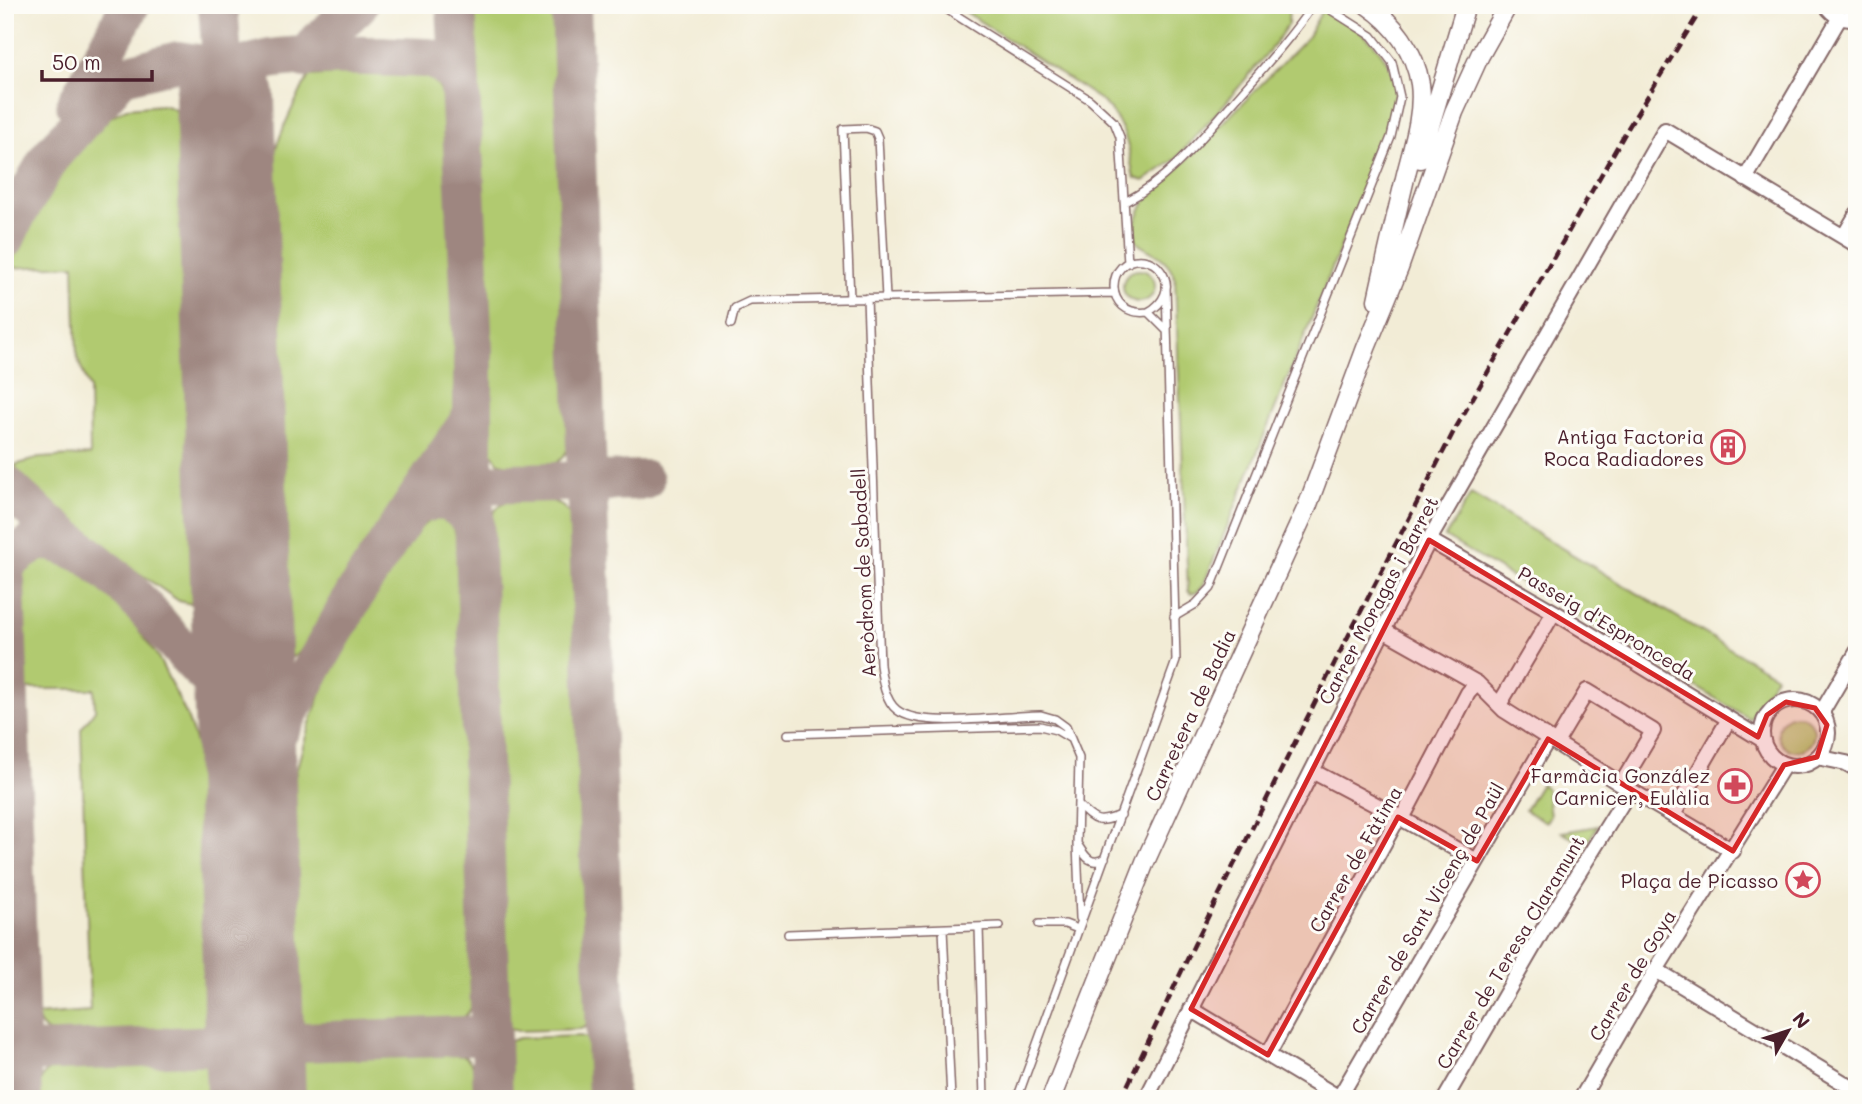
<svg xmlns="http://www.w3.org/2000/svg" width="1862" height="1104" font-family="Mali,sans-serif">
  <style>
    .green { fill: #b1ca6f; stroke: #7e744d; stroke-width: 2 }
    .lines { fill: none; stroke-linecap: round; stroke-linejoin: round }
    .taxiway { stroke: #9e8680; stroke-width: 40 }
    .runway { stroke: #9e8680; stroke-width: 100 }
    .service-casing { stroke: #856767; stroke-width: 10 }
    .pedestrian-casing { stroke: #856767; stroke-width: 14 }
    .minor-casing { stroke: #856767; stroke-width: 18 }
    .tertiary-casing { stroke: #856767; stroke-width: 21 }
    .service { stroke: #fff; stroke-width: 7 }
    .pedestrian { stroke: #fff; stroke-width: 10 }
    .minor { stroke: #fff; stroke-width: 14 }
    .tertiary { stroke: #fff; stroke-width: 18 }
    .rail { stroke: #4a1f2b; stroke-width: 4.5; stroke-dasharray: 10 5; stroke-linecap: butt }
    .marked { fill: #d62828; fill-opacity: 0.2; stroke: #d62828; stroke-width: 5; stroke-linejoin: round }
    .labels { text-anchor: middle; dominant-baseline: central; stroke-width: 6; stroke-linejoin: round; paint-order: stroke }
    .poi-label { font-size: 19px; fill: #4a1f2b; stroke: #fdfcf7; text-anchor: end }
    .street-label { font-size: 19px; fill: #4a1f2b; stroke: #fdfcf7 }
  </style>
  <rect width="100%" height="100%" fill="#fdfcf7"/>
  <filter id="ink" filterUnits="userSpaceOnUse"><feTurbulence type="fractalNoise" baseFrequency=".0143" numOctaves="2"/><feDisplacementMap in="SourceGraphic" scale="14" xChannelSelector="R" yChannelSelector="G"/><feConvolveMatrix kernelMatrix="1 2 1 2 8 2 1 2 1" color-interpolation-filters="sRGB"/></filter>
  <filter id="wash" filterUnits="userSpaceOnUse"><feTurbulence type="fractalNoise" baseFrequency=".00686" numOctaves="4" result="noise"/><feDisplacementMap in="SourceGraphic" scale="28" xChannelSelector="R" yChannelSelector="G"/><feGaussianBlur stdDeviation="1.57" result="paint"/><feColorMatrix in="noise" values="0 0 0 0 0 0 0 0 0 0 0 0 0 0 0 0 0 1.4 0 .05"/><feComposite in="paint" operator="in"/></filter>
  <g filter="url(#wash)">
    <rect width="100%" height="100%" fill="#f2ecd6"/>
    <path class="green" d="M477 5H555L560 36 572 413C571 426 572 446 563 457 549 473 515 469 498 462L491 452 482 411 470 42Z
      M955 5H1288L1289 6 1288 24 1274 45 1228 100 1176 159 1144 181 1135 178 1133 174C1128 142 1125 125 1102 101Z
      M1324 7C1357 28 1397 51 1395 97 1394 115 1386 133 1380 150L1203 586 1198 592 1191 594 1188 591 1175 279C1163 236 1110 261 1145 202L1307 38Z
      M378 72 429 77C444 86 445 107 448 123L457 403 448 430 313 634 300 652 293 657C282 654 276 647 275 636L261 233C263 173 280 128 309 76Z
      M162 105C177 108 186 118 188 133L203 585 201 596 191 604 179 601 42 506 26 489 15 465 39 458 90 455 89 388 77 357 74 265 10 268 22 230 41 197 104 121 126 108Z
      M1123 286a16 16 0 1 1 32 0a16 16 0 1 1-32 0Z
      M1471 494 1776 676 1750 719 1445 537Z
      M530 497C580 500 574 526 579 567L593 1013 589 1025 581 1029 518 1031 510 1029 503 1020 488 557C488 542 487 512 502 504 510 500 521 499 530 497Z
      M433 518C459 518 460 549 463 569L477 969C475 988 478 1013 457 1021L362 1030H296L289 1024 287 1017C286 970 283 921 283 873 285 777 319 677 370 596 388 568 405 537 433 518Z
      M51 552 74 560 97 578 116 598 158 657 187 716 200 756 205 784 212 848 218 1020 209 1032 91 1038 48 1032C41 1028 38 1022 37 1015L90 1011 81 729 95 710 94 689H22L20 574C26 561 36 554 51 552Z
      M1778 733a18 18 0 1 1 36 0a18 18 0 1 1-36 0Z
      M1541 784 1546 788 1550 815 1546 822 1525 810Z
      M1598 826 1585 846 1562 832Z
      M580 1036 591 1039 594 1049 596 1099H506L504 1052 510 1041 519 1038Z
      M405 1051 465 1056 474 1066 481 1099H291C290 1083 286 1065 301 1056Z
      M196 1058C225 1060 220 1075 221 1099H38C39 1091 39 1078 45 1073 63 1056 168 1059 196 1058Z"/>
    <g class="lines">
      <path class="taxiway" d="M218 5 225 98
        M456 5 473 349V484L493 1099
        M571 5 608 1099
        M305 58 316 44 358 5
        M225 98C227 84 231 74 244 67 274 49 388 57 428 58 443 63 452 69 460 83
        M76 105 130 5
        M5 239 14 219 49 158 121 76 178 61 198 64 212 73 225 98
        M472 417 413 505 445 489 473 484 644 480
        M5 484C42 523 88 551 127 589 166 629 197 675 244 707
        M5 564C39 537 40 535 80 552
        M5 580 22 1099
        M248 789 306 680 358 589 413 505C444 497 454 498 474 524
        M5 1053 491 1035"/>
      <path class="runway" d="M225 98 256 1099"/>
    </g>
  </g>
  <g filter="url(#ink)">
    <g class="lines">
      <g class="service-casing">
        <path id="service" d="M940 5 1090 100 1114 122 1120 137 1128 263
          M1125 202C1171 178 1201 138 1235 100 1262 69 1290 39 1313 5
          M867 298 880 665C882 679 885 701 897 710 923 730 1006 715 1041 715L1055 719 1066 727 1079 758 1077 844 1080 918
          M850 299 843 129 866 128 875 131 878 138 886 298
          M1148 312C1163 304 1173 287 1161 271 1157 265 1150 261 1143 260 1105 256 1102 318 1148 312L1167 331
          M731 324 735 308 750 301 1114 293
          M1174 617 1196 604 1211 588 1391 137 1400 97 1392 62 1372 36 1323 5
          M788 734 1040 726 1056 730 1071 739
          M1078 805C1095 822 1098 824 1121 815
          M1078 845C1085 856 1091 867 1105 858
          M1039 924H1065L1078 929
          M979 927 984 1099
          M943 929 951 1099
          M788 934 1000 926
          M1017 1099 1176 661 1166 286"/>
      </g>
      <g class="pedestrian-casing">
        <path id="pedestrian" d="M1845 1099 1847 1096"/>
      </g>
      <g class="minor-casing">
        <path id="minor" d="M1826 5C1833 16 1844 21 1857 18
          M1745 179 1840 17
          M1844 236 1857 214
          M1429 540 1554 612 1763 740
          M1383 630 1477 683 1504 710 1630 790 1733 851
          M1762 733a33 33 0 1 1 66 0a33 33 0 1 1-66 0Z
          M1499 705 1554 612
          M1823 716V710L1857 652
          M1556 743 1587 691 1653 731 1622 783
          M1817 757 1846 763 1857 769
          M1312 771 1399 817 1477 861
          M1673 815 1729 719
          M1656 970 1857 1091
          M1191 1009 1341 1099
          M1268 1055 1394 825 1405 813 1468 693 1477 683
          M1339 1098 1548 739
          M1146 1099 1429 540 1665 130 1857 245
          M1445 1099 1543 930 1630 790
          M1581 1099 1656 970 1784 765"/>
      </g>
      <g class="tertiary-casing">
        <path id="tertiary" d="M1367 5C1394 23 1415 51 1420 84 1424 113 1413 146 1406 174 1396 216 1386 258 1377 300
          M1420 159 1466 5
          M1051 1099 1145 862 1307 507 1366 348 1399 268 1454 112 1480 55 1508 5"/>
      </g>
      <use href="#service" class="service"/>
      <use href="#pedestrian" class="pedestrian"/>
      <use href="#minor" class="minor"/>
      <use href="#tertiary" class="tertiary"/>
      <path class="rail" d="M1121 1099 1194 945 1339 654 1454 431 1628 128 1704 5"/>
    </g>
  </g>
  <path class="marked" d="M1429 540 1758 737 1767 715 1786 702 1815 708 1827 725 1817 757 1784 765 1733 851 1548 739 1477 861 1398 817 1268 1055 1191 1009Z"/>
  <defs>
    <g id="building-ring" transform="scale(1.75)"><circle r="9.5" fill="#fdfcf7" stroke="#d1495b" stroke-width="1.5"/><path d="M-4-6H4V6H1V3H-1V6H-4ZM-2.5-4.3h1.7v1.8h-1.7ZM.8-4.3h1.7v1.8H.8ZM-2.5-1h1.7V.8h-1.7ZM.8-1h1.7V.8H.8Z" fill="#d1495b"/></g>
    <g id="pharmacy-ring" transform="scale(1.75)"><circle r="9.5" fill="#fdfcf7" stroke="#d1495b" stroke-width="1.5"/><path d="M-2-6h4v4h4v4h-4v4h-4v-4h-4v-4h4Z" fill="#d1495b"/></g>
    <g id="sight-ring" transform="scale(1.75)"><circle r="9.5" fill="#fdfcf7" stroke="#d1495b" stroke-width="1.5"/><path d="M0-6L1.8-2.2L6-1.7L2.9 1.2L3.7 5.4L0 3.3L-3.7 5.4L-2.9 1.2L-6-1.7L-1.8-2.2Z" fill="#d1495b"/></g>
  </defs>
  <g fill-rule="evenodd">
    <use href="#building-ring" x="1728" y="447"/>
    <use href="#pharmacy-ring" x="1735" y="786"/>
    <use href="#sight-ring" x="1803" y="880"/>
  </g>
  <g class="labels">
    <g class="poi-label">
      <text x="1704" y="436">Antiga Factoria<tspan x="1704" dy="22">Roca Radiadores</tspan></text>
      <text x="1710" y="775">Farmàcia González<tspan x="1710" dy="22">Carnicer, Eulàlia</tspan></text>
      <text x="1778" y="880">Plaça de Picasso</text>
    </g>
    <g class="street-label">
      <text transform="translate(863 573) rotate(-93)">Aeròdrom de Sabadell</text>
      <text transform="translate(1378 600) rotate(-62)">Carrer Moragas i Barret</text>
      <text transform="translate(1607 623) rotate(31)">Passeig d'Espronceda</text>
      <text transform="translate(1190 715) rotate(-65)">Carretera de Badia</text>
      <text transform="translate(1355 859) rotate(-60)">Carrer de Fàtima</text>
      <text transform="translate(1427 908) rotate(-60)">Carrer de Sant Vicenç de Paül</text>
      <text transform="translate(1510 952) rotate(-59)">Carrer de Teresa Claramunt</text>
      <text transform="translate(1632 975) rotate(-59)">Carrer de Goya</text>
    </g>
  </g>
  <rect width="1862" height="1104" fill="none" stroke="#fdfcf7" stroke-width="28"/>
  <g transform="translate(1788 1031) rotate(51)" stroke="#fdfcf7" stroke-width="5" paint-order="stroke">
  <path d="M0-5L12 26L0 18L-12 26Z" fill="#4a1f2b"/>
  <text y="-10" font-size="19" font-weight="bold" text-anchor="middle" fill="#4a1f2b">N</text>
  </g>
  <path d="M42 70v10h110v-10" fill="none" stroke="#4a1f2b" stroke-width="3.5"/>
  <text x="52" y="70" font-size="21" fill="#4a1f2b" stroke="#fdfcf7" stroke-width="5" paint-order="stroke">50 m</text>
</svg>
